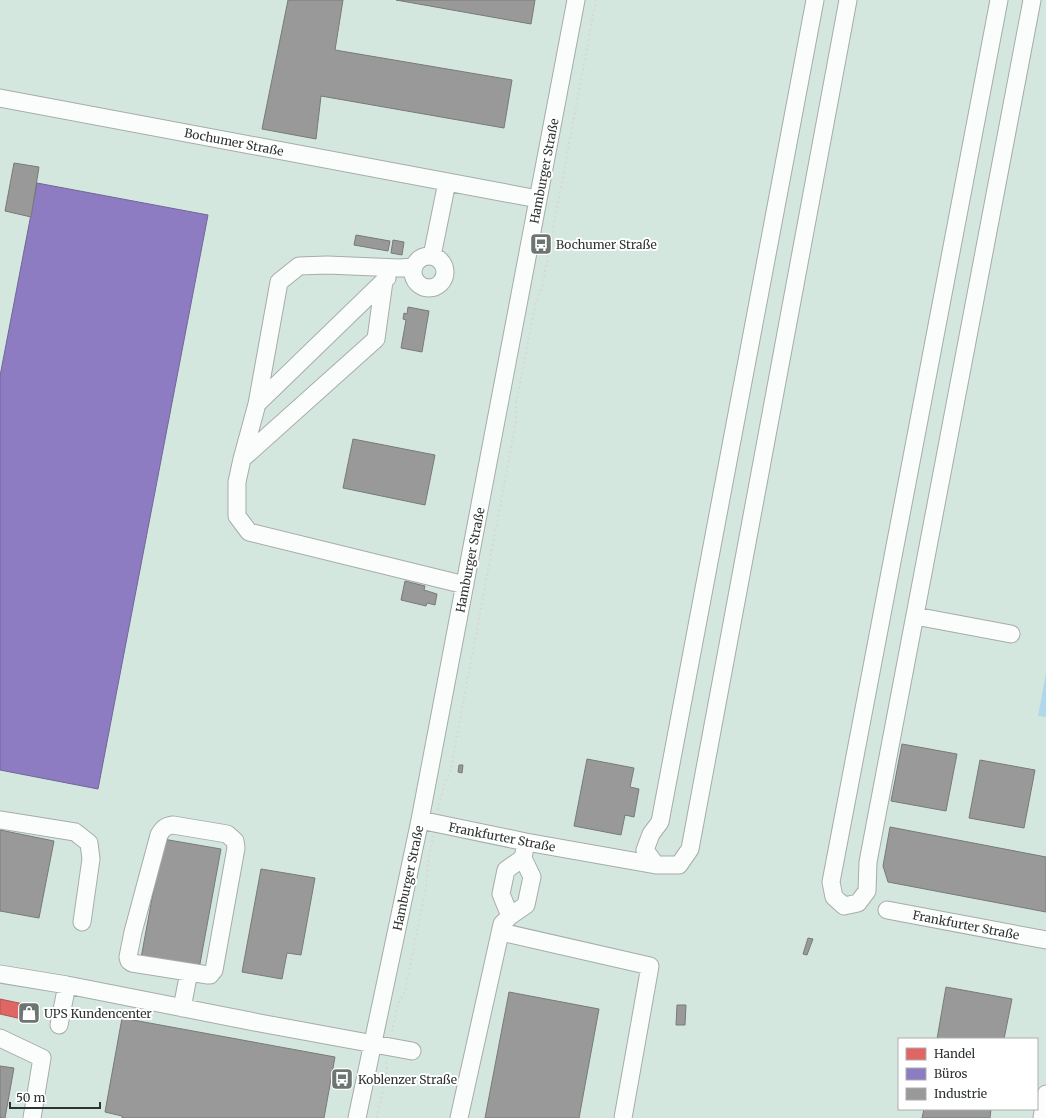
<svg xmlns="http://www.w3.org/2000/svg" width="1046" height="1118" font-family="Merriweather,serif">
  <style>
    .built { fill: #d4e7df; fill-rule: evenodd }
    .water { fill: #b1d8e9 }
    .shops { fill: #e06666; stroke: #aa5756 }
    .offices { fill: #8e7cc3; stroke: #716697 }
    .industry { fill: #999; stroke: #787a7a }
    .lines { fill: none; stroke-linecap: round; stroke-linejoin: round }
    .minor-casing { stroke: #a5aca9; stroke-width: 19 }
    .path { stroke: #d5d8d7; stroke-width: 2; stroke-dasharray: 2 3; stroke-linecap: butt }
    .minor { stroke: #fbfdfc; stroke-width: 17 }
    .labels { text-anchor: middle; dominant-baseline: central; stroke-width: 4; stroke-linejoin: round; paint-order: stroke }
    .street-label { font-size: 12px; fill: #2c3330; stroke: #fff }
    .poi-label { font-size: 12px; fill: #2c3330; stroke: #fff; text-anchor: start }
  </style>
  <rect width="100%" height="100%" fill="#e5f0eb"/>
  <path class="built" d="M0 0H1046V1118H0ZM899 1039H1037V1109H899Z"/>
  <path class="water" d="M1046 673V717L1038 716Z"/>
  <path class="shops" d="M0 999 38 1007 35 1022 0 1014Z"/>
  <path class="offices" d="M37 183 208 215 98 789 0 770V376Z"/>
  <path class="industry" d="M288 0H343L335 50 512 80 504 128 321 96 316 139 262 129Z
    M396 0H535L531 24Z
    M14 163 39 167 31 217 5 211Z
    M356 235 390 241 388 251 354 245Z
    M393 240 404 242 402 255 391 253Z
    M408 307 429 311 422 352 401 348 406 320 403 319 404 313 407 314Z
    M353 439 435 455 425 505 343 488Z
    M405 581 425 586 424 590 437 594 435 605 427 603 426 606 401 600Z
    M902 744 957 754 946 811 891 801Z
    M587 759 634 768 630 787 639 789 634 817 625 815 621 835 574 826Z
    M980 760 1035 770 1024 828 969 818Z
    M459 765H463L462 773 458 772Z
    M890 827 1046 857V912L888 882 883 866Z
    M0 830 54 841 39 918 0 911Z
    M163 839 221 849 199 969 141 958Z
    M261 869 315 878 301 955 287 953 282 979 242 972Z
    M808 938 813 939 807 955 803 954Z
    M946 987 1012 999 1004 1039H937Z
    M509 992 599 1009 579 1118H485Z
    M677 1005H686L685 1025H676Z
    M122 1018 335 1057 324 1118H122V1116L105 1112Z
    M0 1066 14 1068 5 1118H0Z
    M924 1109H991L990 1118H922Z"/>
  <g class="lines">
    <g class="minor-casing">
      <path id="minor" d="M815 0 660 822 651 834 645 850 656 865H679L690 849 848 0
        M999 0 831 882 834 897 844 906 858 903 867 891 868 862 1032 0
        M0 98 538 199
        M432 256 447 182
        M413 272a16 16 0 1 1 32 0a16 16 0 1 1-32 0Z
        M414 267 399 268 327 265 299 266 279 282 257 404 242 459 237 482V516L249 532 465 585
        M257 404 387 278
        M242 459 376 339 384 281
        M915 616 1011 634
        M0 820 75 832 89 843 91 859 82 922
        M420 820 526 842 656 865
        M887 910 1046 940
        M510 916 526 905 532 877 523 858
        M501 932 650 966 623 1118
        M0 974 67 985 265 1024 412 1051
        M182 1008 189 972 208 975H210L214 970 236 848 235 841 227 834 173 825C166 826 163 828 159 835L133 932 128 957 129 961 132 963 189 972
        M59 1025 67 985
        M0 1038 42 1058 32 1118
        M357 1118 420 820 576 0
        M459 1118 502 924 510 916 501 894 506 870 523 858 526 842
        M1042 1118 1046 1094"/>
    </g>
    <path class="path" d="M438 810 444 785 450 773 516 421V404L535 305 542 288 596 0
      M392 1032 397 1006 405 991 415 942 426 887 428 863 433 836
      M377 1118 387 1071 386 1060"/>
    <use href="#minor" class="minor"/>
  </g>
  <defs>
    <g id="bus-square" transform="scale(1.15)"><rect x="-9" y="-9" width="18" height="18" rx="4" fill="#6d7571" stroke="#fff"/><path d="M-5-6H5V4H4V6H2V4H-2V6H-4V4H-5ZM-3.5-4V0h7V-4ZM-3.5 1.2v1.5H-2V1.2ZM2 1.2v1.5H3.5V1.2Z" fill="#fff"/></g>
    <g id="shop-square" transform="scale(1.15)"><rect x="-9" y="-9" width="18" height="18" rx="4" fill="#6d7571" stroke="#fff"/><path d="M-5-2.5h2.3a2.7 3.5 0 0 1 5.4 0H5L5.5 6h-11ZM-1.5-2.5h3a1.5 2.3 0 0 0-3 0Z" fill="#fff"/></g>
  </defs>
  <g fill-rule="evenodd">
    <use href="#bus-square" x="541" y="244"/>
    <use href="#shop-square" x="29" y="1013"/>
    <use href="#bus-square" x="342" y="1079"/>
  </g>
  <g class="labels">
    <g class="street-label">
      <text transform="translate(234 142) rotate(11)">Bochumer Straße</text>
      <text transform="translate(544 171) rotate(-79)">Hamburger Straße</text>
      <text transform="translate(470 560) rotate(-79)">Hamburger Straße</text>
      <text transform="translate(502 837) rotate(11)">Frankfurter Straße</text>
      <text transform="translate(408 878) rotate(-78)">Hamburger Straße</text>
      <text transform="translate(966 925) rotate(11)">Frankfurter Straße</text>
    </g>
    <g class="poi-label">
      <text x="556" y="244">Bochumer Straße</text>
      <text x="44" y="1013">UPS Kundencenter</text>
      <text x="358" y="1079">Koblenzer Straße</text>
    </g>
  </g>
  <rect x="898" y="1038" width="140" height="72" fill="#ffffff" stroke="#abadac"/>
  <rect x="906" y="1048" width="20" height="12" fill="#e06666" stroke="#abadac"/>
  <text x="934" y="1058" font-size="12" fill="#2c3330">Handel</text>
  <rect x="906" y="1068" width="20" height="12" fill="#8e7cc3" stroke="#abadac"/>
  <text x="934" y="1078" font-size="12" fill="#2c3330">Büros</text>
  <rect x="906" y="1088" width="20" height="12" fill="#999999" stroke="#abadac"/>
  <text x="934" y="1098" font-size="12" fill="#2c3330">Industrie</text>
  <path d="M10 1102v6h90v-6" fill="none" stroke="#2c3330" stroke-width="2"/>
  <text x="16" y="1102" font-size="12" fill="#2c3330" stroke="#ffffff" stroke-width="3" paint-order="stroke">50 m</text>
</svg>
